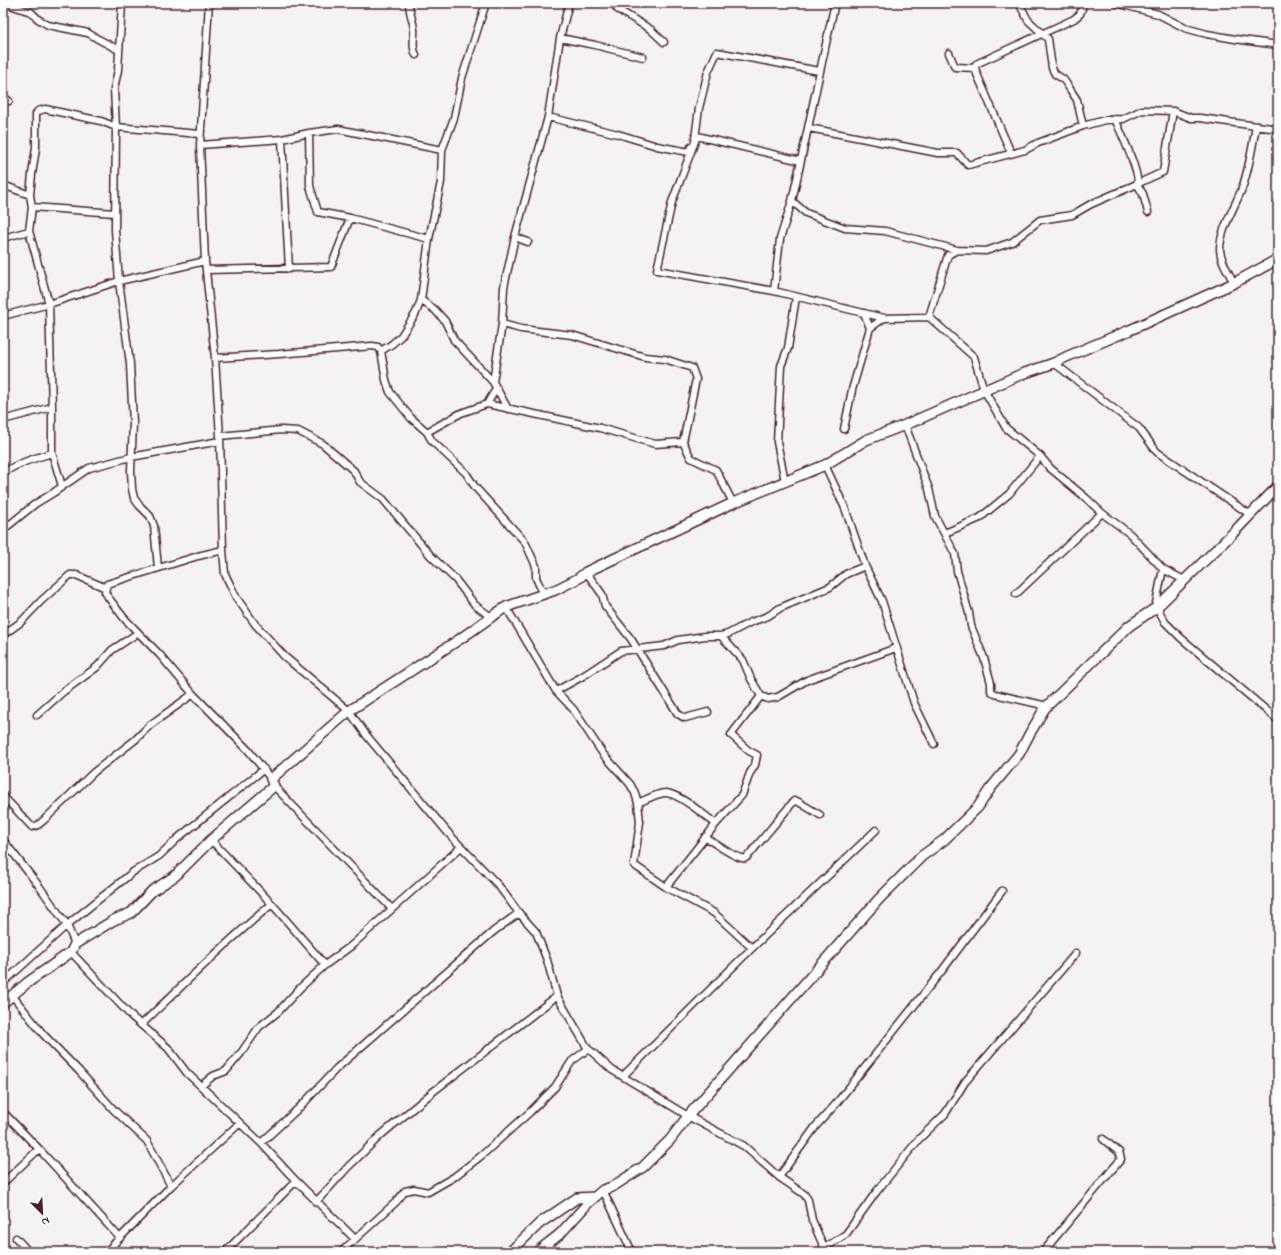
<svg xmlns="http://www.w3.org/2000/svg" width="1281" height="1255" font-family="'Indie Flower',sans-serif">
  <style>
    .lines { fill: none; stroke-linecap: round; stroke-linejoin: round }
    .street-casing { stroke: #4a1f2b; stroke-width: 9 }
    .secondary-casing { stroke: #4a1f2b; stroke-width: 12 }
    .street { stroke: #fff; stroke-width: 6 }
    .secondary { stroke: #fff; stroke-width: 9 }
  </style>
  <rect width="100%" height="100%" fill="#f4f2f2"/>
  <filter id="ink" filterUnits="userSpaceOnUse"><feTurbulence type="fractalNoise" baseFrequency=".025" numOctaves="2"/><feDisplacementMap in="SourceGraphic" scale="8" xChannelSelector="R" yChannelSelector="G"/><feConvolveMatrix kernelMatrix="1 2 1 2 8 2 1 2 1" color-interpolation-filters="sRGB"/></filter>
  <g filter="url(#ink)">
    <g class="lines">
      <g class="street-casing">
        <path id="street" d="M4 3 31 12 38 19 48 25 88 33 98 39 119 50
          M122 3 118 70 114 89 116 127 115 230 119 281 130 364 133 423 131 471 132 489 134 498 139 505 150 516 154 526 158 568
          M209 3 200 145 205 261 215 358 220 436 223 550 225 574 236 597 255 624 285 657 349 711 367 736 449 834 498 885 519 913 536 932 547 960 557 996 588 1049 592 1052 612 1070 688 1116 744 1146 779 1177 804 1194 808 1200 812 1220 826 1252
          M409 3C409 12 413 20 414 29 415 38 411 46 416 55
          M614 3 617 9 650 29 664 42
          M835 3C820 69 807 135 792 201L806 213 845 228 885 231 957 250
          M1019 3 1028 20 1048 39 1052 68 1055 74 1063 79 1068 86 1077 100 1083 126
          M1116 3 1158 14 1185 28 1207 34 1235 39 1278 45
          M560 38 595 45 643 57
          M949 53 955 67 975 68
          M3 97 9 101
          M548 117 618 134 657 146 689 152 691 147
          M809 128 938 153H957L968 165 1025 150 1038 143 1083 126 1105 120 1123 119 1142 110 1173 111 1191 118H1200L1278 129
          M309 133 310 186 318 212 350 218 429 239
          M282 139 289 269
          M695 139 699 108 708 72 717 52 819 71
          M200 145 282 139 309 133 338 129 442 150 441 182 429 239 421 300 416 313 401 336 392 344 381 351
          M442 150 454 118 462 78 485 6 484 3
          M1011 153 977 74 975 68 976 64 1074 19 1080 14 1084 3
          M1139 183 1163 172 1173 111
          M1137 184 1143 194 1148 212
          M3 185 30 195
          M792 201 780 239 774 291 884 318 929 317 974 357 984 390 1006 428 1040 456 1050 468 1086 498 1102 513 1130 534 1163 569 1184 580
          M32 207 115 213
          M515 237 528 242
          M3 238 29 231
          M206 270 331 267 350 218
          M1234 283C1229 273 1220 260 1220 249 1220 231 1234 208 1241 191 1249 171 1252 148 1256 126
          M774 291 657 270 672 202 697 136 801 161
          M421 300 435 310 445 321 454 340 493 382
          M3 316 49 304 119 281 205 261
          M929 317 948 255 957 250 986 251 1012 242 1040 220 1072 215 1091 204 1137 184C1141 176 1120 130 1115 119
          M502 324 521 329 572 335 645 357 665 359 692 368 696 379 683 442
          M870 328 884 318
          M215 358 279 354 372 346 378 347 381 351 386 380 390 392 411 418 427 432 432 441 466 473 475 487 525 542 536 566V578L544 595
          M1054 363 1139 428 1157 452 1251 515
          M487 404 496 389
          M508 409 493 382 502 324 504 287 515 237 548 117 560 38 569 3
          M3 420 52 407
          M905 425 929 489 935 516 955 554 957 571 969 613 971 626 984 658 991 683V691L995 694 1047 706
          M844 429 852 390 870 328 864 313
          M427 432 461 413 487 404 600 428 655 444 683 442 691 458 716 470 733 503
          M220 436 281 430 298 431 323 444 354 471 360 482 383 499 431 556 455 579 475 605 491 617
          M825 465 845 508 865 566 882 601 914 703 934 744
          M3 473C18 463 35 458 52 453
          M785 481 777 442 781 366 788 348 796 297
          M62 486 52 453V407L49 304 29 231 32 207 30 195 32 174 36 148V114L38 111 45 109 101 121 116 127 200 134
          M3 530 35 504 53 493 89 468 131 457 220 441
          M945 533 980 518 987 512 1009 494 1040 456
          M223 550 198 556 107 584 105 592 108 597 124 618 160 655 193 694 249 751 271 779
          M586 572 602 594 605 606 631 639 678 714 685 718 708 712
          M1016 594 1102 513
          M506 607 556 691 573 709 603 754 630 784 635 793 638 803 640 822 634 865 666 887 714 913 752 948
          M1157 607 1165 622 1181 638 1278 720
          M1155 608 1163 569
          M3 635 21 622 41 601 70 575H76L106 588
          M721 636 743 660 751 679 761 696 768 699 778 697 807 680 896 648
          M556 691 583 676 621 651 664 646 678 640 705 636H721L728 634 751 622 768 616 780 608 830 587 846 574 865 566
          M37 715 64 691 97 667 112 650 138 633
          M274 786 391 908
          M3 796 32 827 38 825 44 820 94 772 135 740 150 725 193 694
          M638 803C645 800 658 793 665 793 677 792 706 816 716 824
          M705 837C713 842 733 857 742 858 745 859 746 858 748 856L794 801H797L820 815
          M3 840 39 886 67 925 75 944
          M211 840 272 904 325 965
          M666 887 716 824 742 795 750 773 755 765 757 755 749 751 731 735 761 696
          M71 952 131 1016 168 1048 187 1073 261 1143 296 1181 355 1239
          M3 973 5 981
          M3 983 67 925 133 872 159 856 178 838 264 769
          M12 995 43 1034 79 1071 114 1110 147 1141 171 1186
          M141 1025C184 984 226 942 272 904
          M623 1076 752 948 876 830
          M201 1086 213 1076 226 1071 241 1053 259 1027 278 1012 300 988 325 965 351 946 461 847
          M3 1112 39 1149 120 1238
          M261 1143 302 1105 337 1068 494 931 519 913
          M779 1177 816 1126 835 1105 941 972 1002 891
          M3 1183 39 1149
          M603 1190 632 1252
          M316 1202 349 1166 381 1135 434 1091 557 996
          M16 1238 29 1252
          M823 1249 846 1234 877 1191 919 1139 945 1114 965 1082 1076 953
          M106 1252 171 1186 240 1123
          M225 1252 296 1181
          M341 1252 396 1202 405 1191 414 1189 428 1192 454 1177 481 1156 530 1112 555 1087 572 1061 588 1049
          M1043 1252 1121 1159 1119 1152 1103 1139"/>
      </g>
      <g class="secondary-casing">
        <path id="secondary" d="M3 1003 27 983 71 952 75 944 114 920 131 913 152 891 175 876 211 840 274 786 271 779 349 711 460 639 491 617 506 607 555 590 579 578 586 572 733 503 825 465 866 440 905 425 1022 374 1054 363 1066 357 1130 330 1234 283 1278 259
          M510 1252 540 1223 577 1198 595 1197
          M537 1252 560 1234 589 1202 603 1190 612 1187 643 1167 670 1140 688 1116 879 899 922 856 944 840 978 807 990 789 1019 754 1030 733 1045 708 1129 626 1157 607 1233 533 1278 486"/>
      </g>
      <use href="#street" class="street"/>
      <use href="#secondary" class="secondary"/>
    </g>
  </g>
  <rect width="1281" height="1255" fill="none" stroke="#fff" stroke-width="16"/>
  <rect x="8" y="8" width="1265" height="1239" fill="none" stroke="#4a1f2b" stroke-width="1.5" filter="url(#ink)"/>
  <g transform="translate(42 1213) rotate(156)" stroke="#ffffff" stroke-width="3" paint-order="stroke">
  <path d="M0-3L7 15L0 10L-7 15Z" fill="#4a1f2b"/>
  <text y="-6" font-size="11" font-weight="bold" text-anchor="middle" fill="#4a1f2b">N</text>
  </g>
</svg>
